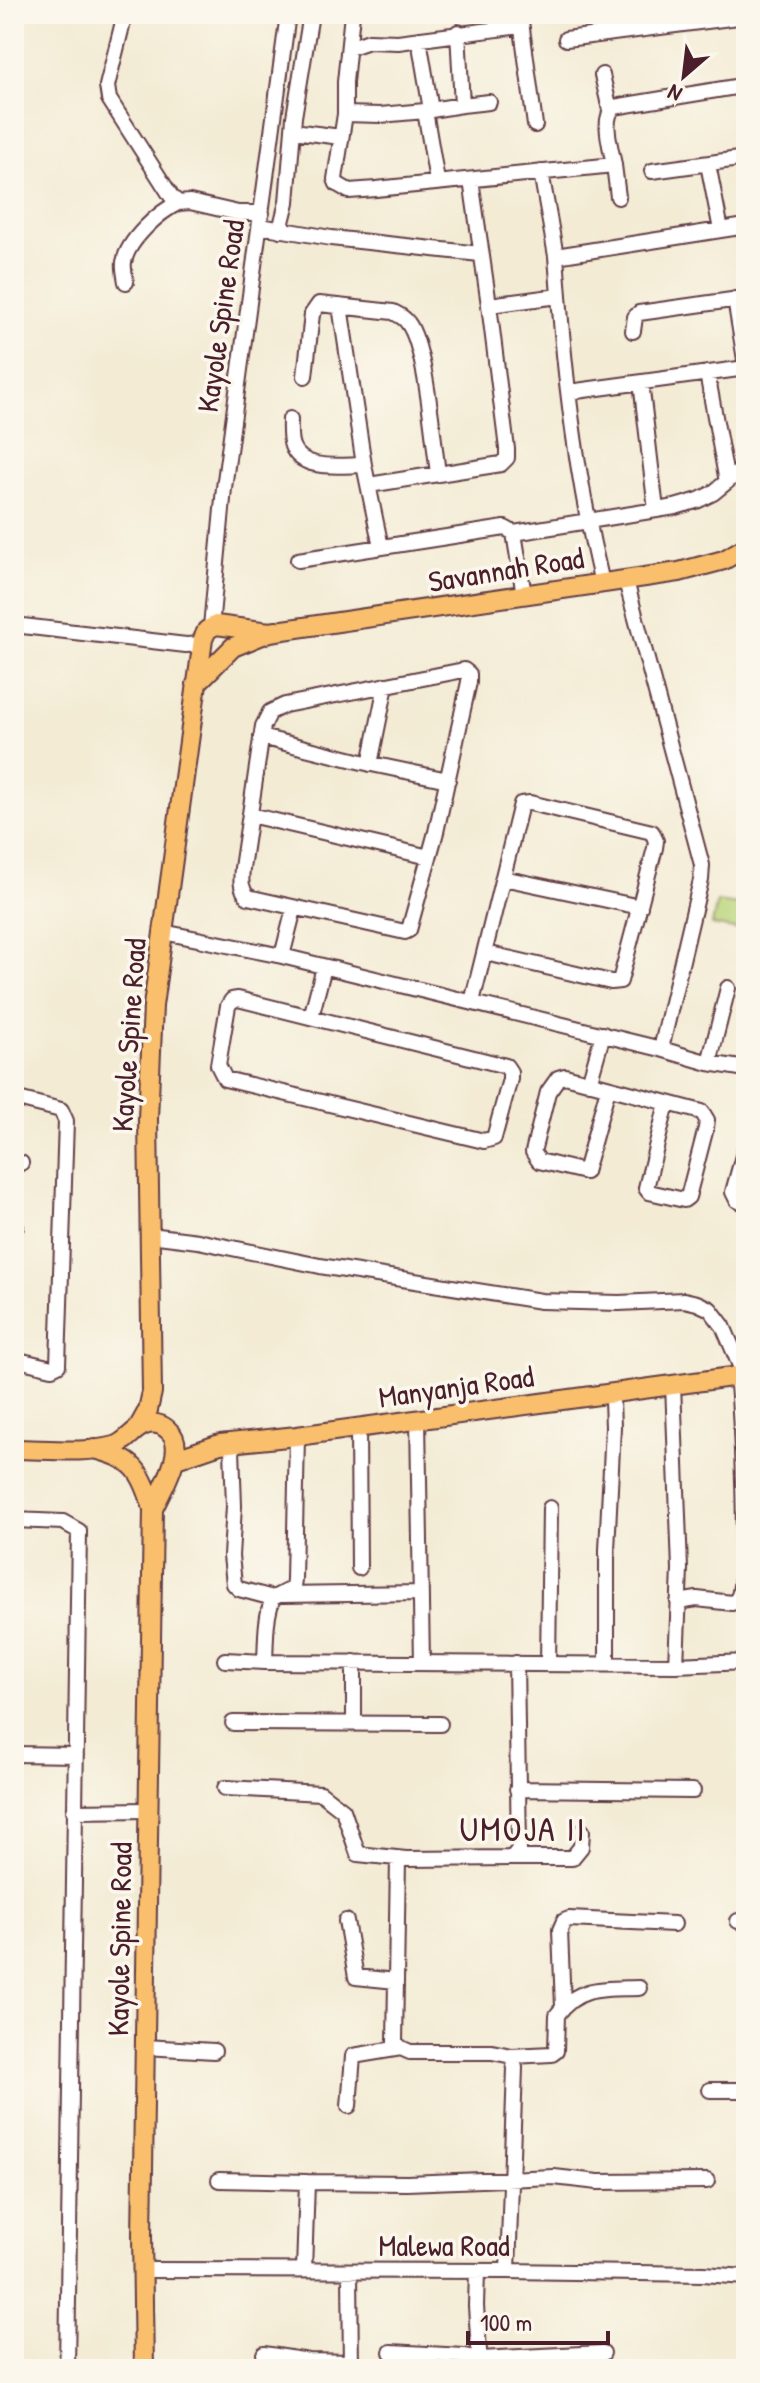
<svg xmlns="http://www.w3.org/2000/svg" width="760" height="2383" font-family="'Patrick Hand',sans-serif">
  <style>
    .green { fill: #bbd57b; stroke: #827a53; stroke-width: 2 }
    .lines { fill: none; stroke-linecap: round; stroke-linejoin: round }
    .minor-casing { stroke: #633e44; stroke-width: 18 }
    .major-casing { stroke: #633e44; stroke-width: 22 }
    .minor { stroke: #fff; stroke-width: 14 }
    .major { stroke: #f9bf6d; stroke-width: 18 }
    .labels { text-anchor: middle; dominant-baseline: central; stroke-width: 7; stroke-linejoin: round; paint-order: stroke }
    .street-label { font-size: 30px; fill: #4a1f2b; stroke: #fbf7ec }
    .quarter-label { font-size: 34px; letter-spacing: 2px; fill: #4a1f2b; stroke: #fbf7ec }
  </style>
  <rect width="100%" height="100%" fill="#fbf7ec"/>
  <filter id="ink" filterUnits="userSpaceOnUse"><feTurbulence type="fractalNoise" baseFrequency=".0125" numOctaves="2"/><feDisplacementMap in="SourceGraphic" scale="16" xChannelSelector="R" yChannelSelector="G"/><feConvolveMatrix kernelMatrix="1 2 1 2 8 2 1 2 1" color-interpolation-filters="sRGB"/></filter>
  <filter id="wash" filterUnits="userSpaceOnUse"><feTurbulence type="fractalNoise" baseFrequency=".006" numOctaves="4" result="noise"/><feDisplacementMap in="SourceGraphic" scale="32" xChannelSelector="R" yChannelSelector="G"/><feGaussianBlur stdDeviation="1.8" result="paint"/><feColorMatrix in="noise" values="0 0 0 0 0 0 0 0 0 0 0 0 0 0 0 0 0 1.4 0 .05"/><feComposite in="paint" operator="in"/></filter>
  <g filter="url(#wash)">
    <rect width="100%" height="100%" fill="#f3ebd4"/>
    <path class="green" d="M717 902 746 906V931L712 925Z"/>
  </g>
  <g filter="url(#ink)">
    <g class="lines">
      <g class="minor-casing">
        <path id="minor" d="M125 14 107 86 109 99 171 196 178 203 190 202 238 213H262
          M352 14 345 82V114L335 179 337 184 349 191 376 189 614 165 618 197
          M520 14 535 125
          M419 39 431 110
          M566 39 746 16
          M349 48 369 41 398 42 521 26
          M602 75 610 110
          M462 105 489 102
          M345 114 380 115 425 111
          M293 131 341 137
          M708 164 721 230
          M614 165C611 147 601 120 614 107L735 87
          M652 171 746 158
          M541 172 556 256 559 296
          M471 180 489 305
          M437 181 425 111 462 105 458 32
          M260 226 331 238 480 254
          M280 230 287 202 294 117 311 14
          M556 256 746 226
          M126 282C125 276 123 267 124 262 128 240 159 212 178 203
          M735 299 746 366
          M340 306 364 465 381 547
          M633 331 635 317 639 313 746 298
          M707 373 727 482
          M305 376 312 314 319 304 393 312C399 315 404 317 408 323 426 347 433 439 438 473
          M641 382 656 510
          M569 392 746 368
          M290 419C290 427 289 438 292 446 302 472 341 465 364 465
          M369 485 501 464 507 458V449L489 305 559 296C566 393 579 489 602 583
          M514 533 524 595
          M298 560 505 528 514 533 675 507 699 500 713 493 746 466
          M14 625 186 645 204 644
          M211 627 224 488 288 14
          M464 670 469 674V682L436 832 409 930 405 932 248 897C240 888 241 880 242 868L263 726 270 712 285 705Z
          M261 737 362 762 448 780
          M370 764 386 685
          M250 815 429 857
          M503 878 640 907
          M163 932 282 956 661 1049 701 880 702 865 626 581
          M282 956 294 909
          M238 999 506 1066 510 1072V1079L494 1138 484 1141 225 1079 218 1065 228 1006 232 1000Z
          M472 1002 521 804 530 803 652 832 656 841 655 848 620 981 611 982 486 953
          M311 1017 324 967
          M661 1049 709 1063 746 1069
          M709 1063 728 988
          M589 1083 603 1034
          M608 1088 585 1172 539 1161 533 1152 548 1092 558 1078 565 1076 702 1112 707 1120 706 1128 688 1197 684 1200 649 1192 646 1188 667 1103
          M14 1098 61 1110 66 1121 58 1365 52 1368 14 1359
          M746 1145 733 1192 737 1200 746 1204
          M14 1162 21 1163
          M14 1226 16 1227
          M150 1235 198 1241 320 1266 541 1301 619 1303 684 1300 697 1303 710 1309 723 1326 744 1375
          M14 1293H15
          M673 1384 680 1569 676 1665
          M418 1419 422 1663
          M358 1427 359 1568
          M297 1436 294 1579 293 1588 273 1598C265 1618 266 1640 265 1662L676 1665 746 1662
          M238 1442 232 1449 234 1506 231 1556 234 1584 239 1589 273 1598
          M14 1520 63 1522 79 1531 67 2369
          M282 1595 420 1593
          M678 1602 697 1599 732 1603C734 1602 736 1601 737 1599 750 1584 741 1405 737 1376
          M225 1660 265 1662
          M548 1664 550 1508
          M607 1664V1550L613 1427 612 1400
          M233 1723 440 1724
          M354 1724V1662
          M14 1754 76 1755
          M225 1788 321 1793 343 1810 358 1854 406 1859 512 1858 519 1849 516 1663
          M517 1789 693 1791
          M74 1811 148 1810
          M512 1858H572L581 1847 582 1831
          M398 1859 395 2042 401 2048 410 2052H492L512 2056 552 2054 556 2051 557 2015C579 1985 605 1989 639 1988
          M346 1921 356 1977 396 1981
          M738 1921H746
          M563 2007 560 1930 564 1921 569 1919 674 1924
          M145 2047 214 2051
          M710 2090H746
          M349 2106 353 2056 401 2048
          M219 2180 307 2182 304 2270
          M307 2182 407 2183 554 2177 598 2182 707 2181
          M143 2270 508 2271 703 2274 746 2277
          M350 2271 351 2369
          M477 2271 476 2306 480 2366
          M508 2271 515 2068 512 2056
          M391 2352 464 2356 480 2359 603 2353
          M264 2354 309 2361 351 2362"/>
      </g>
      <g class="major-casing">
        <path id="major" d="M196 684 233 647 270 632 679 572 724 560 746 547
          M138 1428 148 1410 152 1392 148 1119 153 1006 203 639 207 630 216 625 270 632
          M14 1449C44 1449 86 1454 114 1446 127 1442 133 1429 145 1425 153 1422 162 1424 168 1430 189 1447 162 1489 153 1509
          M94 1449C134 1458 142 1471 153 1509L142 2236 144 2369
          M176 1459 220 1444 297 1436 746 1375"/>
      </g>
      <use href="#minor" class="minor"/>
      <use href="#major" class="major"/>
    </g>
  </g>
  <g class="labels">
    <g class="street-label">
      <text transform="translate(220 316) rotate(-82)">Kayole Spine Road</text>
      <text transform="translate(506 569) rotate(-9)">Savannah Road</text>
      <text transform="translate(128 1035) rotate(-86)">Kayole Spine Road</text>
      <text transform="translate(456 1386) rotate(-8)">Manyanja Road</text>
      <text transform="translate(119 1939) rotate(-89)">Kayole Spine Road</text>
      <text x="444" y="2245">Malewa Road</text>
    </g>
    <g class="quarter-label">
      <text x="523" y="1829">UMOJA II</text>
    </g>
  </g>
  <rect width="760" height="2383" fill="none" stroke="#fbf7ec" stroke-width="48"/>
  <g transform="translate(684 76) rotate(208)" stroke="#fbf7ec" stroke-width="6" paint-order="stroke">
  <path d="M0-6L14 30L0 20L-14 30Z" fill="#4a1f2b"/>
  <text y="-12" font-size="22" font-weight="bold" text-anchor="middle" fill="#4a1f2b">N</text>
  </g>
  <path d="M468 2331v12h140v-12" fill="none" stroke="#4a1f2b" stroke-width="4"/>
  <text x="480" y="2331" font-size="24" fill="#4a1f2b" stroke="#fbf7ec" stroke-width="6" paint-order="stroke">100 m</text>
</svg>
